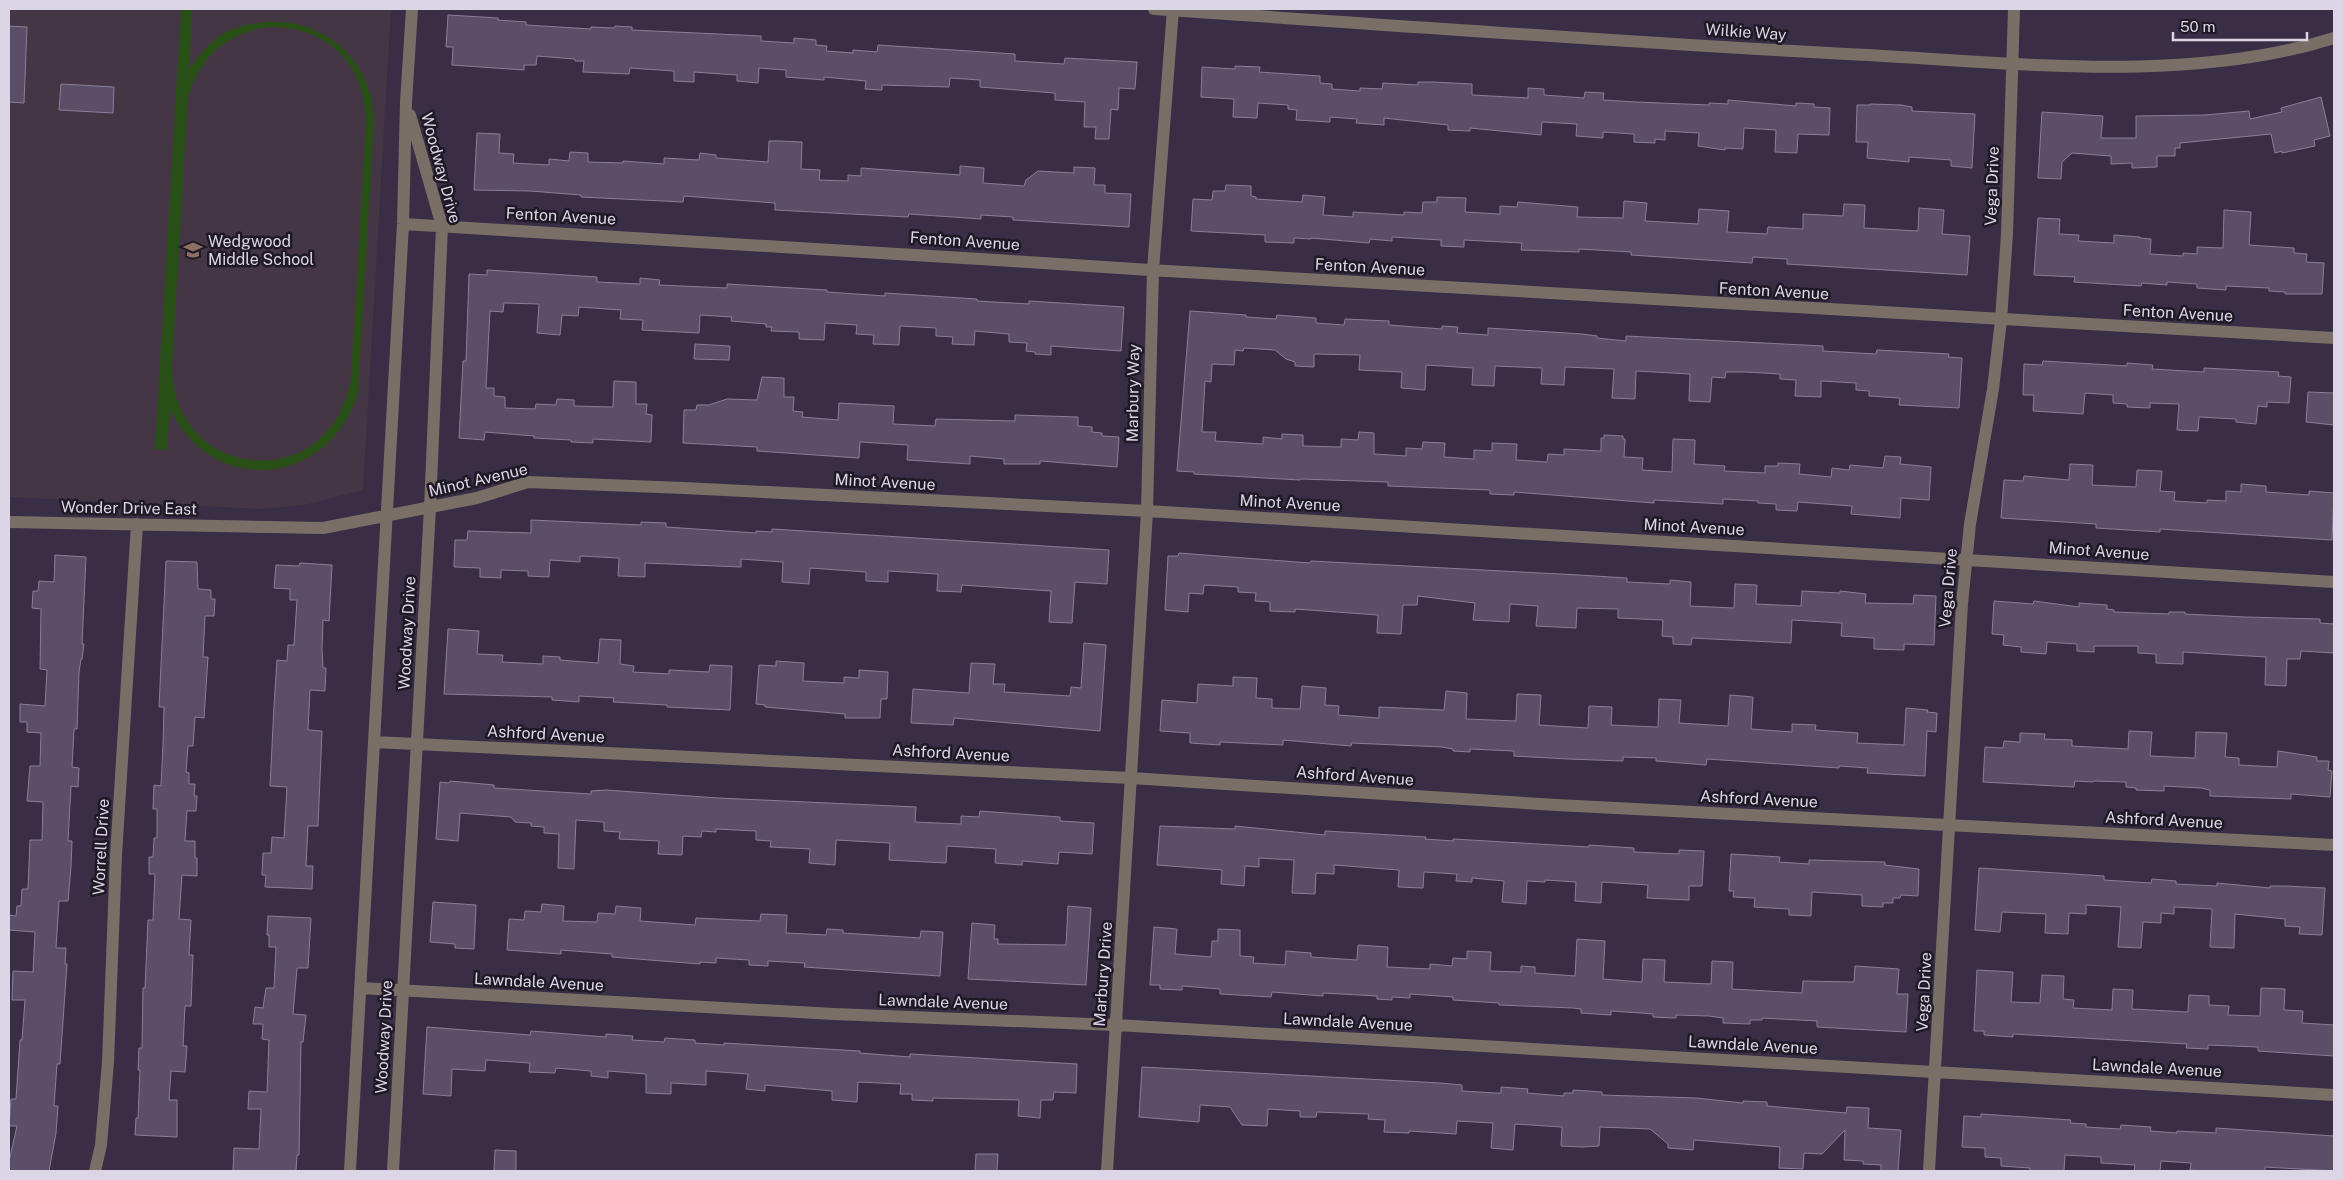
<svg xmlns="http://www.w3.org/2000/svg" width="2343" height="1180" font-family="'Public Sans',sans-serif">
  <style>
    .education { fill: #443644 }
    .green { fill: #285016; fill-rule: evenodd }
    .building { fill: #5a4e68; stroke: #8b7e9a }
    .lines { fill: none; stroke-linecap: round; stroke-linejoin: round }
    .minor { stroke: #7a6f66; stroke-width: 12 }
    .labels { text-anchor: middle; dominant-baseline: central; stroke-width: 5; stroke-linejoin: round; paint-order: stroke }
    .street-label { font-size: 16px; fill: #dcd5e5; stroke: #1e1924 }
    .poi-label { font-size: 16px; fill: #dcd5e5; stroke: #1e1924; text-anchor: start }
  </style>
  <rect width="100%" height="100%" fill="#392e46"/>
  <path class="education" d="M9 9H391L363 490 304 505 262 509 9 497Z"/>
  <path class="green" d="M181 9H192L189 69C199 56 209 43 223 33 294 0 373 42 374 122L358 393C329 487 213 498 170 409L167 450 155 449ZM267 27C326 25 365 63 366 121L351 377C334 495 174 485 172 367L188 97C201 56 225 35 267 27Z"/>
  <path class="building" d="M448 15 498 18V20L526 22V25L591 29V27L614 28 615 26 632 27V30L761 36V41L794 43V38L816 40V45L827 46 826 51 853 53V50L877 52 878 45 1015 54V61L1064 64 1065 58 1137 62 1135 89 1119 88 1118 110 1111 109 1109 139H1095L1096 127H1084L1085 102 1055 100V93L980 87V80L950 78 949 87 882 85V90L865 89 866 81 824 77V80L786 77V70L759 68 758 83 737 81V75L694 72V82L674 81V71L630 68 629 74 583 72 584 61H575V59L537 56 536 65H524V70L452 65 453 47H446Z
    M9 26 27 27 24 103 9 102Z
    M1235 66 1260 67 1259 72 1320 76V83L1332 84V89L1360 91V88L1382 89 1383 83 1418 85V82H1433L1472 84V95L1528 98V88L1544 89V95L1584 98 1585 92 1604 93 1603 100 1636 102 1709 105V103L1728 104V100L1796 106V103L1814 104V107L1830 108 1829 135 1798 134 1797 153 1775 152 1776 130 1744 128 1743 149 1725 148V150L1698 146 1699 133 1665 131V140L1655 139V143L1634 142V134L1603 132V138L1576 136 1577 124 1542 122 1541 135 1470 128V131L1448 130V125L1384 118V125L1356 123 1357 119 1330 117V122L1296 120 1297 110 1288 109V105L1258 103 1257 118 1233 117 1234 99 1201 97 1202 67 1235 69Z
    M61 84 114 87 113 113 59 110Z
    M2321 97 2330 136 2314 140 2315 146 2282 153V151L2275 153 2271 134 2180 143V148H2175V156H2157V167L2132 168V163L2111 164V156L2072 153 2062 162 2061 179 2038 178 2042 112 2103 116 2101 138H2136V116L2205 115 2249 111 2250 119 2282 112 2281 108Z
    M1870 104 1901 105 1912 107V111L1975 114 1972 168 1951 166V160L1909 157V162L1867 158 1868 142H1856L1857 105H1870Z
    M477 133 500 134 499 153 514 154 513 163 549 165V159L569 161 570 152 588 153V162L623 163V161L664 164V158L699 160 700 153 716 155V158L768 162 769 141H780L802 142 801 169 820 170 819 180 848 181V175L861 176V168L960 175V166L984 168 983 183 1024 186 1026 180 1038 171 1074 173V167L1095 168 1094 185H1105V193L1131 194 1129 227 1013 220V217L981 215V219L909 214 908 217 775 210V203L684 196 683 202 581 197V195L530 191 474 190Z
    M1226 185 1251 186V196L1256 197V199L1302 202 1303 195 1325 197 1323 215 1353 217V212L1404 215V212L1422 213 1423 202H1437V197L1466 198 1465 212 1500 214V206L1517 207 1518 202 1578 207 1577 217 1623 218 1624 201 1647 203 1645 221 1698 224 1699 209 1729 211 1727 232 1767 234 1768 227 1803 229V214L1843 216 1844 204 1865 205 1864 228 1918 231 1919 208 1944 210 1942 234 1970 236 1967 275 1787 264V259L1753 257 1752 263 1631 255V252L1579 249V252L1521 250 1522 243 1464 240V247L1441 246V240L1392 237V241L1370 239 1369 243 1311 238V239L1294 238V243L1265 242V235L1191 231 1193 199 1212 200 1213 191H1225Z
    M2224 210 2251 212 2249 245 2294 248V253L2307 254 2306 262 2324 263 2322 294H2285V292L2269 291V288L2226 286V290L2197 288V284L2167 282V285L2142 283 2141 286 2074 282 2075 277 2034 275 2038 218 2060 219 2059 234 2079 235 2078 241 2114 243V235L2140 237V238L2151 239 2150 254 2183 256V253L2197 254V247L2223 248Z
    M487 270 597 277V282L640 284V278L660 280 659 285 727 288V284L827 290V292L885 296V293L977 299V301L1029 304V301L1124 307 1121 351 1051 346V355L1035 354V352L1026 351 1027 343 1009 342V334L975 331 974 345 952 344 953 337 936 336V328L900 326 899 345 873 344 874 335 856 334 857 325 825 323 824 340 799 339V332L771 331 772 327H766V324L731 321 732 317 700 315 699 333 642 330 643 320 620 319 621 310 579 307 578 316 562 315 560 335 537 333 539 304 504 303 503 312 490 311 486 388H494V396L505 397V408L535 409 536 404 556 405 557 399 574 400V406L613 407 614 381 636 382V404H647L646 414 652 415 651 442 593 439V443L571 442V440L534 438V436L485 432 484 440 459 438 463 361H466L469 274 487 275Z
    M1190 311 1246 315V317L1276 319 1277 315 1316 318V323L1344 325 1345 319 1389 321V325L1442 329V326L1458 327 1457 333 1488 335V328L1582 334 1597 336V338L1626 341V336L1823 346V351L1876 354 1877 350 1949 354 1948 357 1962 358 1959 408 1899 405 1900 398 1869 396V391L1856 390V383L1821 381V397L1795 396 1796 380 1780 379V374L1746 372H1726L1725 378 1712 377 1710 402 1689 401 1690 374 1636 371 1635 399 1612 398 1614 369 1565 367 1564 385 1541 384 1542 368 1495 366 1494 386 1472 385 1473 368 1426 365 1425 390 1401 388 1402 372 1359 370 1360 355 1314 354V367L1295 366V362L1286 359 1275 350 1244 348 1243 351 1235 350 1234 365 1212 364 1211 382 1205 381 1202 432H1216L1215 441 1263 444V437L1282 439V434L1303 435V446L1341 447V439L1358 440 1359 432 1374 433V454L1406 456V448L1422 449 1423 442 1445 443 1444 457 1474 459V450L1492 451V443L1517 444 1516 460 1547 462 1548 454 1564 455V449L1601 451V438H1604V435L1623 436V439H1625L1624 457 1643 458 1642 470 1672 472 1673 439 1695 440 1694 464 1725 466 1724 471 1765 473V466H1778V463L1800 464 1799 474 1831 477 1832 468 1849 470 1850 465 1883 468 1885 456 1901 457 1900 464 1931 467 1929 500 1901 498 1900 518 1851 514 1852 506 1798 502 1797 511 1776 510V504L1758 503V501L1723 499V504L1654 500V503L1514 492V495L1490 494V490L1388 486V482L1301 479 1300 480 1194 474V472L1177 471Z
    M695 344 730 346 729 360 694 359Z
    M2043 361 2127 366V363L2153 365 2152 369 2204 372V368L2279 372 2278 376 2291 377 2289 403 2267 402V407L2258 406 2256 424 2236 422V419L2199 417 2198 431 2177 430 2179 404 2150 403V408L2127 407V404L2113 403V395L2085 393 2083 414 2033 411 2034 395H2023L2024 364 2042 365Z
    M762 377 784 378V397H794L793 411 803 412 802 417 838 420 839 403 894 406 893 424 935 426 936 419 1015 421V415L1078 417V426L1092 427V432L1102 433V436L1119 437 1117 467 1040 461V464H1004V459L970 456V464L907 460 908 445 860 442 859 458 757 451V447L683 443 684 410H696L697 405H709L727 399 757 400Z
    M2308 392 2334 393V425L2306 422Z
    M2070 464 2093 465 2092 485 2136 487 2137 470 2162 471 2160 491 2175 492 2174 501 2207 503V500L2226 501V491L2241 492V484L2266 486V492L2309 495V491L2334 493 2332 540 2190 531 2160 529V532L2096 528V524L2001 518 2004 480 2023 481 2024 476 2069 480Z
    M531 520 641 525V522L666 523V527L756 533V531L772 532V529L1109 550 1107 584 1075 582 1072 623 1049 622 1051 591 962 585 961 592 937 591 938 574 888 571V582L866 581V572L810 568 809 584 782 582 783 562 741 559V567L645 563V577L618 576 619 558 580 556V562L550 560 549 577 528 576V571L501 570V578L480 577V568L454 567 455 540H467L468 531 531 533Z
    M1179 553 1310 563 1311 561 1579 575 1627 578V582L1670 584V580L1691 582 1690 606 1734 608 1735 584 1757 585 1756 604 1801 606 1802 591 1840 593V591L1866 594 1865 603 1913 604 1914 595 1936 596 1934 645 1904 644V650L1874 649V638L1841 636 1842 623 1792 620 1791 643 1692 638 1691 645 1673 644V637L1662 636 1663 620 1618 618V609L1577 608 1576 628 1536 626 1538 606 1510 604 1509 622 1473 620 1475 603 1418 596 1417 605H1403L1401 634 1377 633 1378 615 1295 609V612L1270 611V602L1255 601 1256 593 1238 592V587L1204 585 1203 594 1189 593 1188 612 1165 610 1168 556H1178Z
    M55 555 86 557 82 644H84L82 659H81L79 672 77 729H74L72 767 79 768 78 787 71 786 68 841H72L71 867 68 901H59L56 948H66L65 964H67L60 1064H57L54 1106H58L56 1133 49 1171H9V1161L17 1126H9L11 1099H16L20 1040H22L25 1000H12L13 971 33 972 35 932 9 930V915L16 916 17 906H21L22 889H28L30 840H42L43 802 27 801 30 766H40L41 733 27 732V722H20V704L45 706 47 670 40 669 41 609 32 608 33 591H38L39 581 54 582Z
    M166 561 197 562 198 589 211 590V599H215L214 616H205L203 657H208L204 718 195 717 193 746H188L186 772 189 773V784H195L194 796H197L196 811H187L185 841H195V858H197V876L182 875 179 919 191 920 189 955H193L191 1006H185L183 1046H187L185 1072 171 1071 169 1100H177V1137L135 1135 136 1118H138L140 1070H138L139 1048H142L143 988H145L148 920H153L155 874H149V857H153L154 838H157V809H153L154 785 161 786 163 744 164 707H159Z
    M300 563 332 565 329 621 323 620 322 649 323 668H326L325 691 310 690 308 730 322 731 318 826H308L306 866H313L312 889 265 887 266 875H262L263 853H271L272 837 284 838 287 787 270 786 274 706 277 660 287 661 288 645H294L297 600H290V589L274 588 276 565 299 566Z
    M1994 601 2033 604 2034 601 2079 607V603L2107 605V609L2114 610V612L2169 614V612H2185V614L2245 617 2320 619V623L2334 624V653L2301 651 2300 659H2287L2286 686 2265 685 2266 657 2183 652V664L2156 663V654L2138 653V646H2094V652L2077 651V644L2047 642 2046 654 2021 652V647L2003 645 2004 635 1992 634Z
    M448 629 479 631 477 654 503 655 502 662 543 664V656L560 657V660L598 663 600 639 621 640 620 664 634 666 633 672 669 674V670L709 672 710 665 732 666 730 710 667 707V705L613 702 614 698 579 696V702L552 700V697L444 694Z
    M1084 643 1106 645 1100 731 954 718 953 725 911 723 913 689 969 693 971 663 995 664 993 684H1005L1004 692 1070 696 1071 687 1081 688Z
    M776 661 804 663 803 681 844 683V677L859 678V670L888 672 887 699H881L880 718H845V714L765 707V705L756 704 759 665 776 666Z
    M1233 677 1257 678 1256 698 1272 699V708L1300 709 1302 686 1326 688 1325 705 1339 706 1338 715 1379 718V707L1444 710 1446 691 1467 693 1466 719 1516 721 1517 694 1541 695 1539 725 1588 728 1589 706 1612 707 1611 725 1658 727 1659 699 1681 700 1679 723 1728 726 1730 695 1753 697 1751 729 1792 732V724L1816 725 1815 730 1858 733 1857 743 1904 745 1906 708 1928 710 1927 712 1937 713 1936 732 1927 731 1925 776 1867 773 1868 768 1839 766V768L1707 759 1706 765 1656 761V758L1623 757V761L1568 759 1514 756V751L1470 749V752L1453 751V749L1442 747 1352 743 1351 746 1283 740V745L1220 742V745L1190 743V733L1160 731 1162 700 1197 703 1198 684 1233 686Z
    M2129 731 2152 732 2150 756 2195 758 2196 732 2227 733 2225 757 2239 758V765L2277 767 2278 751 2317 757V761H2329L2328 770 2332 771 2330 797 2291 794V799L2210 796V790L2201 788 2164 786V791L2136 790V788L2126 787V782L2093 781V782L2075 781 2074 787 1983 782 1985 747 2003 748 2004 741 2020 742V733L2045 734 2044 739 2072 740V746L2128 749Z
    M450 781 494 785V788L558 792 591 794V791L606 790 718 798 916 807 915 822 961 824V816L979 817 980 811 1060 817V821L1094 823 1092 854 1059 852 1058 864 1022 861V865L995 863 996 849 947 846 946 863 889 860 890 843 836 840 835 865 809 863 810 849 770 847 771 841 756 840V831L716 829V832L702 831 701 837 683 836 682 855 658 854 659 841 619 839 620 832 604 831V822L576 820 574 869 558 868 559 834 544 833V827L531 826V823L515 822 511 817 460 813 458 841 436 839 440 782 449 783Z
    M1160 826 1235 829V826L1325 835V831L1426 837 1425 839 1453 841V839L1589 847V845L1634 848V852L1679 854V850L1704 851 1702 886H1689V900L1647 898 1648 885 1602 882 1601 903 1575 901 1576 882 1545 880V882L1527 881 1526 904 1502 902 1504 881 1472 878V882L1456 881 1457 874 1424 872 1423 888 1398 887 1399 870 1334 865V874L1316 873 1315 894 1292 893 1294 860 1259 858V867L1245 866 1244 886 1221 884 1222 870 1157 865Z
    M1731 854 1780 857 1779 862 1809 864V860L1885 862V865L1919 869 1918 896 1901 895 1900 898H1893V903H1883V907L1862 906V895L1812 892 1811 916 1789 915V909L1754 907 1755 898 1733 897 1734 891H1729Z
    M1979 868 2104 876V880L2151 883 2152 879 2176 881V884L2217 886V883L2270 888V886H2285L2325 888 2322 935 2299 934 2300 927 2285 926V919L2235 914 2234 948 2210 947 2212 909 2174 907V914L2161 913V923L2143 922 2141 948 2118 947 2121 907 2086 905V914L2069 913 2068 934 2045 933 2046 914 2002 912 2000 932 1975 930Z
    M433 902 476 905 474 949 455 948V944L430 942Z
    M542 904 564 906 563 921 597 922 598 913 615 914 616 906 641 908 640 921 695 925 696 918 760 921 761 914 787 915 786 933 826 935 827 929 843 930V933L920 938 921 931 943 932 940 976 804 967 805 963 768 961V966L749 965V960L716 958V963L700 962V964L612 957V954L561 950V954L507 950 509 919 524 920 525 911 541 912Z
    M1068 906 1091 908 1086 985 968 979 972 923 995 925 994 939H998V944L1066 945Z
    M268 916 311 918 308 968H297L293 1014 306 1015 303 1042H301L299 1155H297L296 1171H233L234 1148 259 1149 261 1109H248L249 1091 267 1092 269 1040 262 1039 263 1024H253L255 1007 263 1008 266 988H274L276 947H269V935H267Z
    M1154 927 1177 929 1175 954 1211 957 1212 941H1218V929L1240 930V956L1254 957 1253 963 1285 965 1286 951 1311 953V957L1357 960 1358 945 1388 947 1387 967 1430 969V964L1452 966 1453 958 1467 959V951L1491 952 1490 971 1521 972V966L1535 967V973L1575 976 1577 939 1605 941 1603 979 1642 982 1643 959 1665 960 1664 982 1711 984 1712 961 1733 962 1732 989 1802 993 1803 981 1854 982 1855 966 1899 969 1897 994H1908L1906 1032 1817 1027V1021L1762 1018V1020H1750V1024L1723 1023V1018L1709 1016 1676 1015V1018L1653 1017V1014L1641 1013 1611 1011V1015L1581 1013V1009L1573 1008 1499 1005V1003L1453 1000V997L1410 994V998L1392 997V1000L1377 999V996L1323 993V996L1272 992 1271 997 1220 994V989L1182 986V990L1160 989V985H1150Z
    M1977 970 2013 972 2011 1002 2040 1003 2042 975 2064 976 2063 999 2074 1000 2073 1008 2112 1010 2113 989 2133 990 2132 1009 2188 1012 2189 995 2209 996V1005L2229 1006 2228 1015 2260 1016 2261 988 2285 989 2284 1010 2303 1011 2302 1023 2334 1025V1056L2258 1051V1047L2208 1045V1049L2186 1048 2187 1044 2013 1034V1037L1984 1035V1031H1974Z
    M427 1027 530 1035 531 1031 606 1037V1034L633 1036 632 1040 664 1042 665 1038 695 1040V1043L724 1045V1043L860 1051V1053L910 1057V1054L1077 1064 1076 1093 1054 1092 1053 1100H1041L1040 1118 1018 1116 1019 1100 933 1098V1101L912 1100V1094H900L901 1084 858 1082 857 1102 832 1100V1091L765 1085V1091L746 1089 748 1074 706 1071V1085L671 1083V1094L646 1093V1074L608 1071V1078L591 1076V1071L556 1068 555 1073 529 1072 530 1063 486 1060 485 1071 452 1069 451 1096 423 1094Z
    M1142 1067 1441 1083 1462 1085V1091L1495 1093H1501V1087L1528 1089 1527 1093 1564 1096V1093H1573V1090L1602 1092V1095L1696 1098 1743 1103V1101L1767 1102V1106L1846 1113 1847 1107 1869 1108 1868 1128 1901 1130 1898 1171H1881V1165L1863 1164V1161L1844 1160 1845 1130 1822 1154 1804 1153 1803 1169 1779 1168 1780 1147 1694 1140 1693 1150 1668 1148V1144L1650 1129 1600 1127 1599 1146 1582 1147 1561 1146 1562 1127 1515 1124 1513 1150 1491 1148 1493 1123 1457 1121 1456 1134 1409 1131V1133L1384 1132 1385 1120 1368 1119 1369 1114 1317 1112 1316 1117H1300V1111L1268 1109 1267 1126 1242 1125 1230 1107 1200 1105 1199 1122 1139 1117Z
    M1981 1114 2071 1120 2070 1123 2086 1124V1127L2120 1129 2121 1125 2151 1127 2150 1131 2177 1133V1131L2216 1133V1128L2334 1136V1171L2265 1167V1171H2203L2190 1170 2191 1163 2161 1161 2160 1171H2134L2135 1165 2101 1163V1157L2065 1155 2064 1171H2030V1168L2001 1166V1158L1985 1157V1148L1962 1147 1964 1116 1981 1117Z
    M495 1150 516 1151V1171H494Z
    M976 1154H998L997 1171H975Z"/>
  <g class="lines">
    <path class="minor" d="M1154 9C1391 25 1629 43 1867 55 2017 63 2189 84 2334 38
      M403 224C652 237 901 254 1150 270 1545 295 1940 317 2334 338
      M9 522 323 528 477 498 528 482 684 488 1147 511 2334 582
      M374 742 1131 778 1557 805 2334 845
      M360 988 834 1014 1116 1025 2334 1095
      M95 1171 101 1145 108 1062 116 855 137 524
      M350 1171 403 224 406 102 412 9
      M393 1171 430 508 442 226 410 115
      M1107 1171 1147 511 1153 270 1173 9
      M1929 1171 1962 604 1970 524 1993 389 2001 320 2007 234 2014 9"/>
  </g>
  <defs>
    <g id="school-bare" transform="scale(1.5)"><path d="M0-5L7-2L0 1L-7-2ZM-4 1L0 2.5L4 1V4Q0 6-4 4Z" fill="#8d6e63" stroke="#1e1924" stroke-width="2.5" paint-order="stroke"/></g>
  </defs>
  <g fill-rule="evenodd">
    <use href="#school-bare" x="193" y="250"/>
  </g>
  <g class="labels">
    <g class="street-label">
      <text transform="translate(1746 32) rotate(4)">Wilkie Way</text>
      <text transform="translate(441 168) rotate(75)">Woodway Drive</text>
      <text transform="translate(1992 186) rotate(-88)">Vega Drive</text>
      <text transform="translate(561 216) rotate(3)">Fenton Avenue</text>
      <text transform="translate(965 241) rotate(4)">Fenton Avenue</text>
      <text transform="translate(1370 267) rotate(3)">Fenton Avenue</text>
      <text transform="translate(1774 291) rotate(3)">Fenton Avenue</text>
      <text transform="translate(2178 313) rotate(3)">Fenton Avenue</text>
      <text transform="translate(1133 393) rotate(-89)">Marbury Way</text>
      <text transform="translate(478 480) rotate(-13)">Minot Avenue</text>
      <text transform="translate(885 482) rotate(3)">Minot Avenue</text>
      <text transform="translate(1290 503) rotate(3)">Minot Avenue</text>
      <text transform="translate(129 508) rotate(1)">Wonder Drive East</text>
      <text transform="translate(1694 527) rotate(3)">Minot Avenue</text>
      <text transform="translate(2099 551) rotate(4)">Minot Avenue</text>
      <text transform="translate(1948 588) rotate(-85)">Vega Drive</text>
      <text transform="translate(407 633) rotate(-87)">Woodway Drive</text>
      <text transform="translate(546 734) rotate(3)">Ashford Avenue</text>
      <text transform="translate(951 753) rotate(3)">Ashford Avenue</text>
      <text transform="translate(1355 776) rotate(4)">Ashford Avenue</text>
      <text transform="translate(1759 799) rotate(3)">Ashford Avenue</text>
      <text transform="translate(2164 820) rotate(3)">Ashford Avenue</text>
      <text transform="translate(101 847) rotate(-87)">Worrell Drive</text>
      <text transform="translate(1103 974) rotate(-86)">Marbury Drive</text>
      <text transform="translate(539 982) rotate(3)">Lawndale Avenue</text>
      <text transform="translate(1924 992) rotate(-87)">Vega Drive</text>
      <text transform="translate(943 1002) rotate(2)">Lawndale Avenue</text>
      <text transform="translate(1348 1022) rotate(3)">Lawndale Avenue</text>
      <text transform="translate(384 1037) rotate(-87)">Woodway Drive</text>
      <text transform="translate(1753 1045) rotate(3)">Lawndale Avenue</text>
      <text transform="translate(2157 1068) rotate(3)">Lawndale Avenue</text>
    </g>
    <g class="poi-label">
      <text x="208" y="241">Wedgwood<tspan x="208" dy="18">Middle School</tspan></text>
    </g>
  </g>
  <rect width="2343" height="1180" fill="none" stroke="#dcd5e5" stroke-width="20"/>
  <path d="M2173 32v8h134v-8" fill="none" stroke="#dcd5e5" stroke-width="2.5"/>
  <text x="2180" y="32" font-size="15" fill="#dcd5e5" stroke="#1e1924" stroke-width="4" paint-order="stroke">50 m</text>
</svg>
